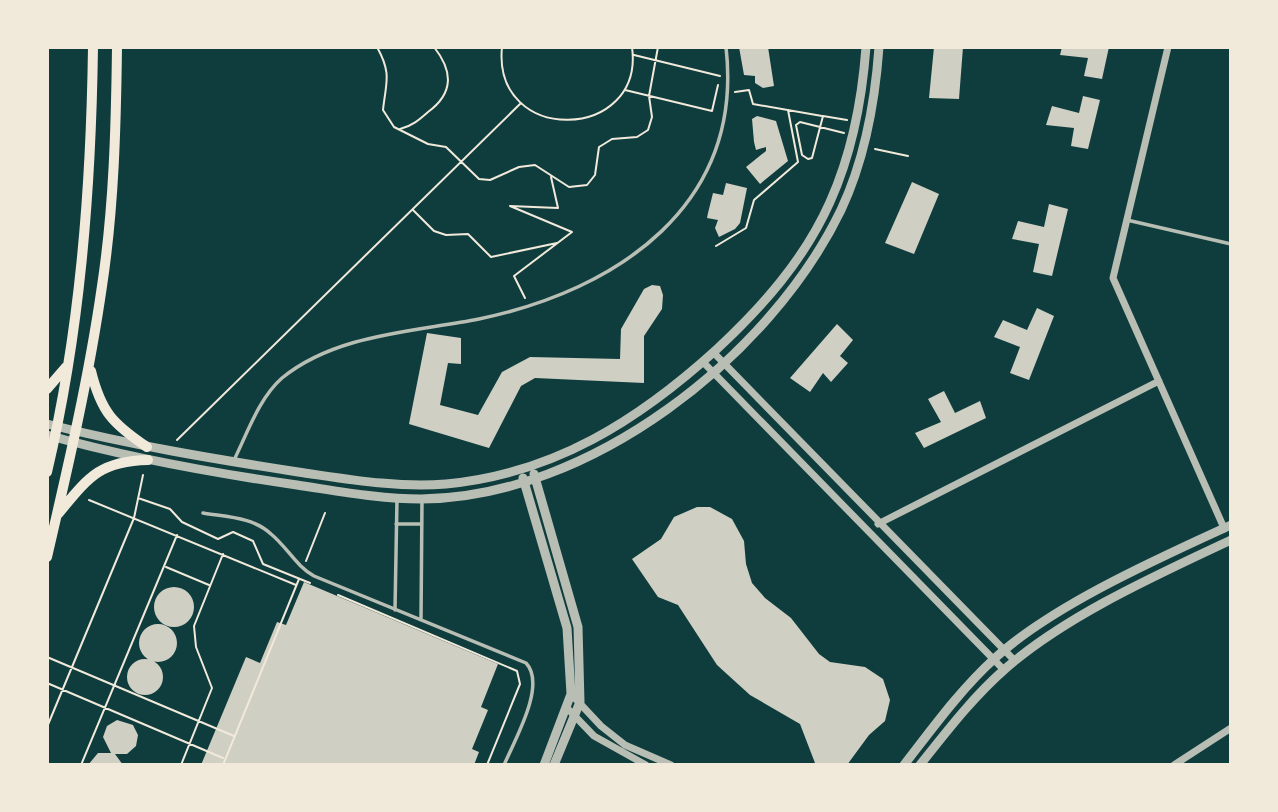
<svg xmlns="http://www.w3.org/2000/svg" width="1278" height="812" font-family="'Titillium Web',sans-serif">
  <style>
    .building { fill: #cfcfc3 }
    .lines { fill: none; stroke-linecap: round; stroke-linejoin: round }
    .path { stroke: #f1e9da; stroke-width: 2 }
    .service { stroke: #b8beb3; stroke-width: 3.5 }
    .minor { stroke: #b8beb3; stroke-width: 7 }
    .tertiary { stroke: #b8beb3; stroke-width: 9 }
    .primary { stroke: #f1e9da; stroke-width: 10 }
  </style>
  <rect width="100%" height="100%" fill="#0f3d3e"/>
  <path class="building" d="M739 47H768L774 86 763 88 755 83V76L744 75Z
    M934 47H963L959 99 929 98Z
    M1062 47H1109L1102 79 1084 76 1088 58 1060 55Z
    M1083 96 1100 100 1088 149 1071 146 1074 128 1046 125 1052 106 1079 113Z
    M757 116 776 121 788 161 760 184 746 167 766 151V147L756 150 754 142 752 119Z
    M912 182 939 194 914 254 885 243Z
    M726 183 747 188 740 223 735 229 719 237 715 228 718 220 707 218 708 213 713 193 723 195Z
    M1049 204 1068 209 1052 276 1033 272 1039 244 1012 239 1018 221 1044 227Z
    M652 285 660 286 663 295 662 309 644 336V383L535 378 521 386 489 448 409 424 427 333 461 338V364L448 363 440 405 478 415 502 372 530 357 620 359 621 329 644 289Z
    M1037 308 1054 316 1029 380 1010 373 1020 347 994 337 1003 320 1027 330Z
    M837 324 853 340 840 356 848 363 831 382 823 373 810 392 790 378Z
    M944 391 955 413 980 401 986 418 924 448 915 433 941 422 928 399Z
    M697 507H710L732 519 744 541 746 564 752 583 765 598 791 618 819 654 830 662 865 667 883 679 890 700 885 721 869 735 847 765 815 763 800 724 750 695 717 665 678 605 658 597 632 559 661 539 674 517Z
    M304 582 498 664 481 707 488 710 472 749 479 752 474 765H201L246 657 260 663 277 622 286 625Z
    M154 607a20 20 0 1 1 40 0a20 20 0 1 1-40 0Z
    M139 643a19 19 0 1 1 38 0a19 19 0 1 1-38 0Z
    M127 677a18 18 0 1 1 36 0a18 18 0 1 1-36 0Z
    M117 720 133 725 138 735 136 746 127 754H115L123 765H88L98 753H111L103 737 107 726Z"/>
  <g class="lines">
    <path class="path" d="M377 47C392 74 386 82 383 110L394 127 428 144 446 147 479 179 490 180 519 167 535 165 569 187 587 185 595 175 599 147 604 144 612 139 637 137 648 130 652 117 649 96 658 47
      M502 47C492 146 645 142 632 47
      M634 55 720 76
      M625 90 712 111 718 85
      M735 92 749 90 753 104 822 116
      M400 129C412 126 419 120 428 112 454 93 453 71 434 47
      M844 133 800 122 796 125 802 155 808 159 812 158 823 116 847 120
      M875 149 908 156
      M413 210 434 231 446 235 468 234 491 257 557 243
      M716 246 746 228 754 200 798 162 788 110
      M525 298 514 276 572 232 510 206 558 208 551 177
      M177 440 521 103
      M138 498 170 509 182 522 218 539 233 532 253 541 263 564 310 583
      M89 500 296 585
      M306 561 325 513
      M166 567 209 585
      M338 595 517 671 520 684 487 765
      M47 657 234 736
      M47 683 223 758
      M47 727 134 518 143 475
      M81 765 177 535
      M181 765 212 688 196 647 194 626 223 554
      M223 765 299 579"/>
    <path class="service" d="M1127 220 1231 244
      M234 460C247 434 259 398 282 378 336 334 413 332 479 319 618 290 744 205 726 47
      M203 513C226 517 253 517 271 534 287 547 296 566 314 576L526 663C547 685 514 741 504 765
      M396 524H422
      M395 610 397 499
      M421 620 422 500"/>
    <path class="minor" d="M1168 47 1113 278 1224 528
      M713 352 1015 661
      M703 362 1004 670
      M878 524 1159 381
      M571 694 601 726 625 745 671 765
      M568 709 594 736 646 765
      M1174 765 1231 728"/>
    <path class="tertiary" d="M47 424C130 445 214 459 298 472 347 479 396 488 446 484 554 474 639 420 717 349 763 306 804 260 830 202 852 153 862 101 866 47
      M47 435C129 458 213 473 297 485 338 491 380 499 421 499 589 498 770 357 841 210 865 159 875 103 879 47
      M534 474 578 627 580 702 554 765
      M523 478 567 628 571 694 544 765
      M904 765C932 729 960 690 994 659 1051 606 1159 558 1231 525
      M920 765C947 731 973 697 1005 669 1067 615 1157 575 1231 540"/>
    <path class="primary" d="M91 371C101 412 113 424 147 447
      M47 389 66 367
      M47 472C80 333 91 190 93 47
      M58 514C88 478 99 461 148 460
      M47 557C68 467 89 377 102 286 114 207 116 126 117 47"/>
  </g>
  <rect width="1278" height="812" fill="none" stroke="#f1e9da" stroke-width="98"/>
</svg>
